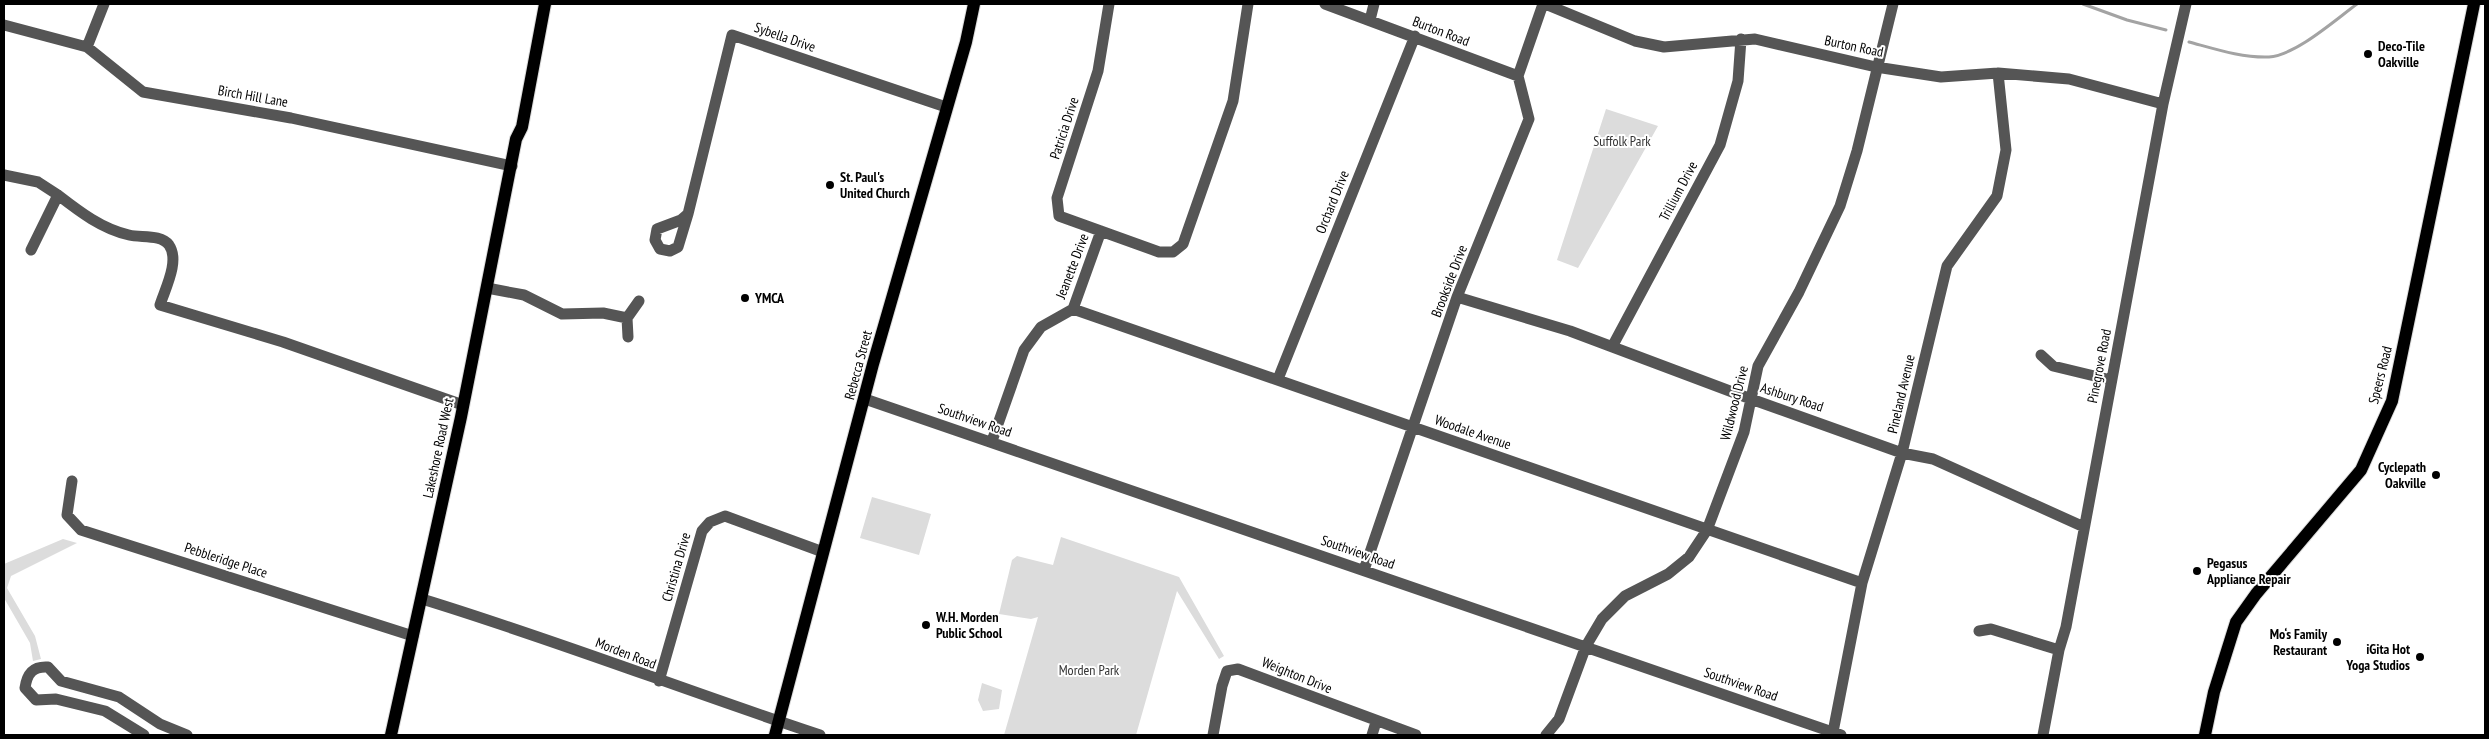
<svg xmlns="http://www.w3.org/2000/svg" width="2489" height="739" font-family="'PT Sans Narrow',sans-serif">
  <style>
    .green { fill: #dcdcdc }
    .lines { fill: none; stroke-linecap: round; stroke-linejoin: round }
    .stream { stroke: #a3a3a3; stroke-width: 3 }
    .major-casing { stroke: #dbdbdb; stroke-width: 14 }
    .minor { stroke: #555; stroke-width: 11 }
    .major { stroke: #000; stroke-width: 12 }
    .poi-dot { fill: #000; stroke: #fff; stroke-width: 2 }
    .labels { text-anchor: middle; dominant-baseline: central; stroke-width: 4; stroke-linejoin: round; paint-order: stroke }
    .street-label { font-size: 14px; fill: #000; stroke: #fff }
    .poi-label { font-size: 14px; font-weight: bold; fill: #000; stroke: #fff; text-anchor: start }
    .park-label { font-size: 14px; fill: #333; stroke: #fff }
  </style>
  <rect width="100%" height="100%" fill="#fff"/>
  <path class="green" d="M1606 109 1658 126 1578 268 1557 260Z
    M872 497 931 514 919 555 860 538Z
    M1061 537 1179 577 1224 656 1219 659 1177 591 1136 735H1004L1038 617 1031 619 999 614 1012 560 1017 556 1053 565Z
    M63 539 77 543 11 576 7 588 35 636 41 659 33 661 30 643 4 598V564Z
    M982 683 1002 690 999 709 983 711 978 700Z"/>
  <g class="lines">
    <path class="stream" d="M2083 4 2127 20 2166 30
      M2189 42C2215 49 2242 58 2269 57 2296 55 2335 20 2357 4"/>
    <g class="major-casing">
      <path id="major" d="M391 735 461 417 516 139 522 127 545 4
        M775 735 873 364 966 42 974 4
        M2205 735 2214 692 2236 622 2256 594 2361 470 2392 401 2474 4"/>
    </g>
    <path class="minor" d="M1109 4 1098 71 1057 198 1059 216 1159 252H1173L1183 244 1233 101 1248 4
      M1325 4 1518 76
      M1545 4 1635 41 1664 47 1755 39 1876 67 1941 77 1998 73 2069 79 2163 104
      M1370 20 1374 4
      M4 25 87 47 143 92 291 118 512 166
      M87 47 104 4
      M4 175 38 182 58 195
      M688 214 732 35 946 107
      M688 214 678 247 670 251 660 249 655 240 657 229 681 220Z
      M31 250 58 195C80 212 102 229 129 235 141 238 161 234 169 245 180 261 165 289 160 305L283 342 463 405
      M487 288 524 295 562 314 603 313 627 318
      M1457 297 1570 331 1751 399 1902 453 1933 459 2084 527
      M1073 309 1862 583
      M628 337 627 318 639 301
      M1612 347 1720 145 1738 81 1741 39
      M2041 355 2053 366 2111 380
      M1278 379 1415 36
      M865 399 1841 735
      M992 441 1024 350 1041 327 1073 309 1101 231
      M72 481 67 515 81 530 413 636
      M1364 570 1457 297 1529 119 1518 76 1543 4
      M422 599C556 640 687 691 820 735
      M1979 631 1991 629 2059 650
      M659 681 702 531 710 522 725 516 823 552
      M1833 732 1862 583 1902 453 1947 266 1997 196 2006 150 1998 73
      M144 735 105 711 56 699 36 700 25 688C27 673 33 666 48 667L61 681 119 697 160 724 187 735
      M1213 735 1222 686 1227 671 1238 669 1416 735
      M1372 735 1376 722
      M1546 735 1559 719 1586 646 1602 619 1625 596 1668 574 1689 557 1707 530 1744 432 1758 366 1799 292 1840 206 1857 151 1893 4
      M2043 735 2059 650 2066 627 2163 104 2186 4"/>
    <use href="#major" class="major"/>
  </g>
  <g class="poi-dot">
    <circle cx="2368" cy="54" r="5"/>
    <circle cx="830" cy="185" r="5"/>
    <circle cx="745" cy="298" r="5"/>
    <circle cx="2436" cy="475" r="5"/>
    <circle cx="2197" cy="571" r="5"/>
    <circle cx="926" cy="625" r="5"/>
    <circle cx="2337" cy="642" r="5"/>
    <circle cx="2420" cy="657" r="5"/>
  </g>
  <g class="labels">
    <g class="street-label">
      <text transform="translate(1441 31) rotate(21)">Burton Road</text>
      <text transform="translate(785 37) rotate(19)">Sybella Drive</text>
      <text transform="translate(1854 46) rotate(12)">Burton Road</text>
      <text transform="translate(253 96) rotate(10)">Birch Hill Lane</text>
      <text transform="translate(1064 128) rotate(-72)">Patricia Drive</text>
      <text transform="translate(1678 191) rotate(-62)">Trillium Drive</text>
      <text transform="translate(1332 202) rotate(-68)">Orchard Drive</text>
      <text transform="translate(1072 266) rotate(-69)">Jeanette Drive</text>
      <text transform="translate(1449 281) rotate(-69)">Brookside Drive</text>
      <text transform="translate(858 365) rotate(-75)">Rebecca Street</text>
      <text transform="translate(2099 366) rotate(-79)">Pinegrove Road</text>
      <text transform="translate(2380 375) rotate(-76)">Speers Road</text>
      <text transform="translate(1901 394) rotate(-77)">Pineland Avenue</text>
      <text transform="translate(1792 397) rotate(18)">Ashbury Road</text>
      <text transform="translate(1734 403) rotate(-76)">Wildwood Drive</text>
      <text transform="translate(975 420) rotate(19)">Southview Road</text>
      <text transform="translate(1473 432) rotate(19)">Woodale Avenue</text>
      <text transform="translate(438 448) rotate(-78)">Lakeshore Road West</text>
      <text transform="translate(1358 552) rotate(19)">Southview Road</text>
      <text transform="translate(226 560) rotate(18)">Pebbleridge Place</text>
      <text transform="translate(676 567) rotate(-74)">Christina Drive</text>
      <text transform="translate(626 653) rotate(21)">Morden Road</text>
      <text transform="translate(1297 675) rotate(22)">Weighton Drive</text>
      <text transform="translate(1741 684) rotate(19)">Southview Road</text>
    </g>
    <g class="poi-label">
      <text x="2378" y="46">Deco-Tile<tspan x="2378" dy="16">Oakville</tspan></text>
      <text x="840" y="177">St. Paul's<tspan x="840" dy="16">United Church</tspan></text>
      <text x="755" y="298">YMCA</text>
      <text x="2426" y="467" text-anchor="end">Cyclepath<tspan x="2426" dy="16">Oakville</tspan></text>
      <text x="2207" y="563">Pegasus<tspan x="2207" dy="16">Appliance Repair</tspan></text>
      <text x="936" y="617">W.H. Morden<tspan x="936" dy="16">Public School</tspan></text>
      <text x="2327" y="634" text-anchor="end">Mo‘s Family<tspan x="2327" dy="16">Restaurant</tspan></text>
      <text x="2410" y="649" text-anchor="end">iGita Hot<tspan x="2410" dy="16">Yoga Studios</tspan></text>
    </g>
    <g class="park-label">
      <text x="1622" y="141">Suffolk Park</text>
      <text x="1089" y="670">Morden Park</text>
    </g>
  </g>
  <rect width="2489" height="739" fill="none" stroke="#000000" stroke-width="10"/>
</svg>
